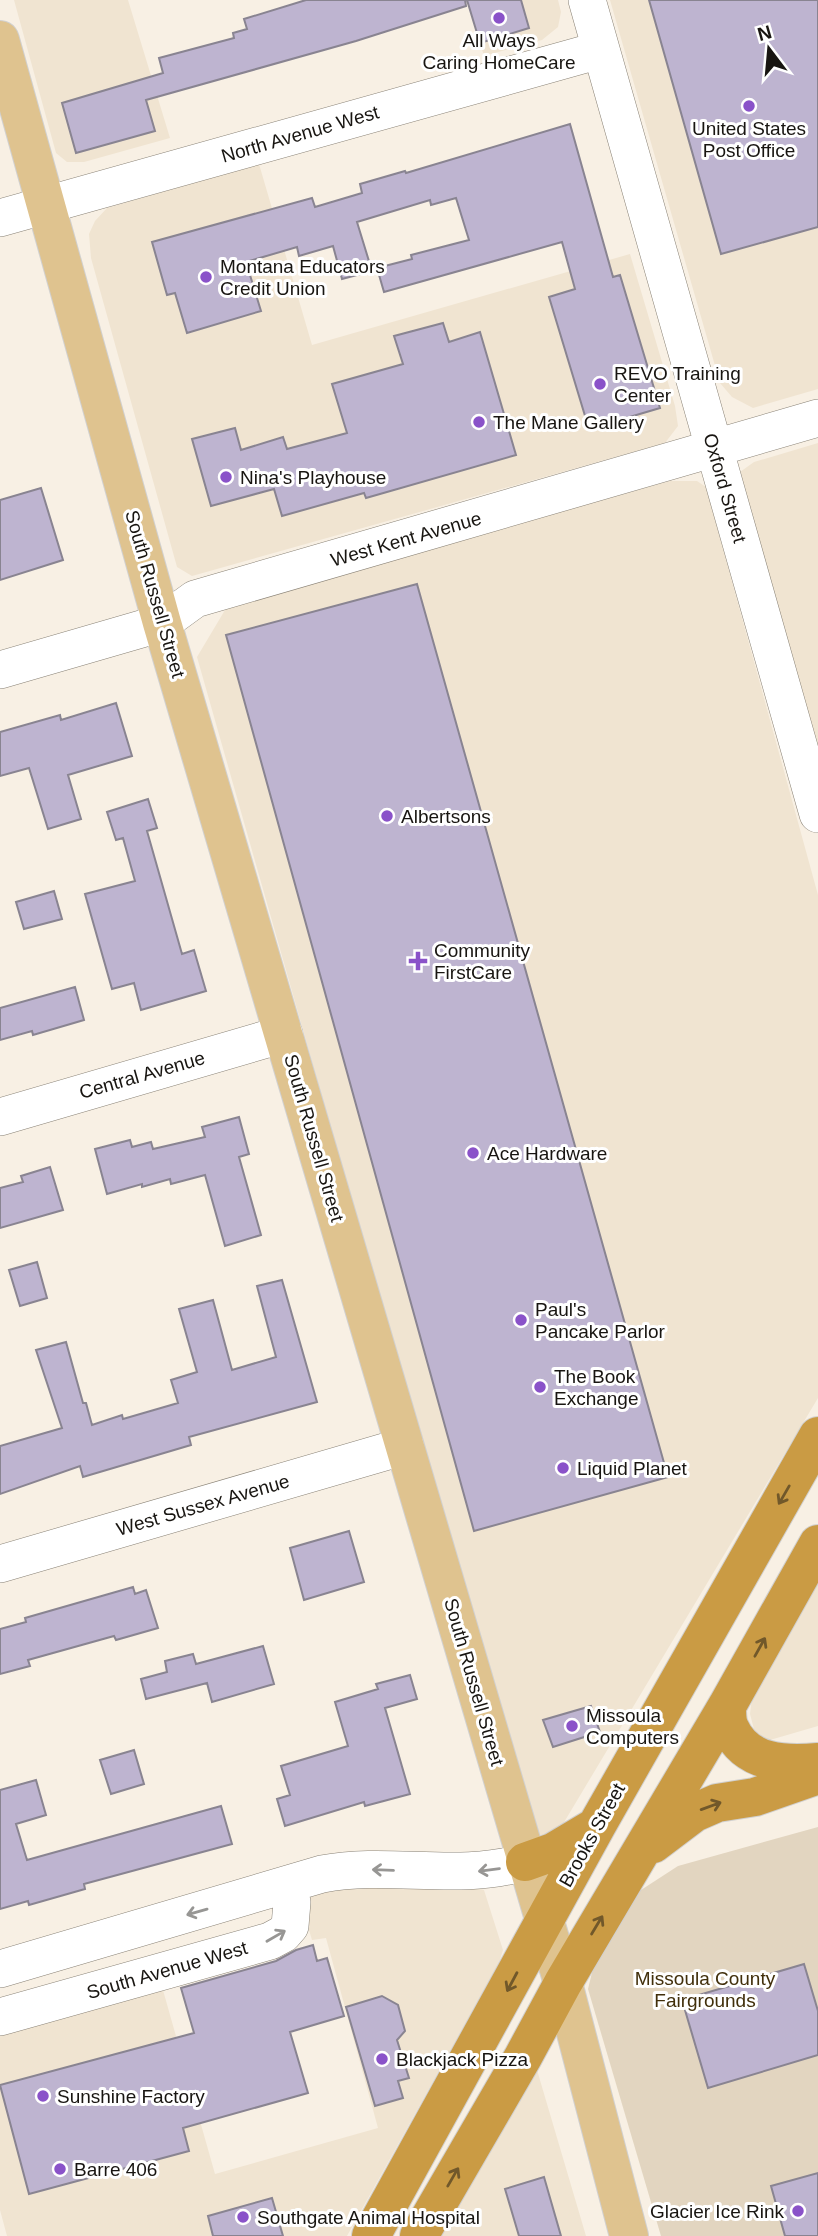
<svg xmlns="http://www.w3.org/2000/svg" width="818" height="2236" font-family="Arial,sans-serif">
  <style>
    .built { fill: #f0e4d1 }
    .green { fill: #e2d5c0 }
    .building { fill: #beb4d0; stroke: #898491; stroke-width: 2 }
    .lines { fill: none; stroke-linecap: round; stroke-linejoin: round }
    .minor-casing { stroke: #898276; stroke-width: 38 }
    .major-casing { stroke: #d1d0cf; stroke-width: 40 }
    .highway-casing { stroke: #d1d0cf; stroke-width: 40 }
    .minor { stroke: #fff; stroke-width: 37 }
    .major { stroke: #dfc38f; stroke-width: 38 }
    .highway { stroke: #ca9b44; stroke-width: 38 }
    .oneway { stroke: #71582a }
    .oneway2 { stroke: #979694 }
    .poi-dot { fill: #8a52c9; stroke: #fff; stroke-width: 2.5 }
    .labels { text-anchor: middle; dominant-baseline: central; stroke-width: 6; stroke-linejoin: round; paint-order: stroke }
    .poi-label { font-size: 19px; fill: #181511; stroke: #fff; text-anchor: start }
    .street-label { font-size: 19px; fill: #181511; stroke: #fff }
    .park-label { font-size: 19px; fill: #412f0b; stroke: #fff }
  </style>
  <rect width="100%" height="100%" fill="#f8f0e4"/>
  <path class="built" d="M14 0H128L170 138 84 162H67L56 153Z
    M467 0H558L561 12 558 27 542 40 484 56Z
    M610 0H818V389L753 408 732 397 720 383Z
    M259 164 312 345 630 254 675 406 678 426 665 443 192 576 177 567 91 258 89 234 95 221 107 208Z
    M818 443V780L740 472 754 462Z
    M670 481H697L706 487 818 895V1398L557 1834 533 1839 197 657 228 605Z
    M818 1571V1726L770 1740 755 1733 750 1714 752 1697Z
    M464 1884 484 1890 503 1950 499 1963 347 2236H7L0 2210V2022L159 1976 215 2174 378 2128 326 1938 312 1940 298 1893 301 1889Z
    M537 2070 586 2236H436Z"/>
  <path class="green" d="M818 1827V2236H661L588 1989 596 1956 614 1918 641 1890 678 1866Z"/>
  <path class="building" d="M306 0H465L466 6 356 41 146 100 155 131 76 153 62 103 163 73 159 58 234 38 233 33 247 29 244 19Z
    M467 0H521L529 28 480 43Z
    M649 0H818V227L721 254Z
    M570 124 613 277 620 275 660 408 589 429 549 297 575 289 562 242 384 292 377 268 412 259 411 255 469 240 456 198 431 205 430 200 357 222 372 271 342 279 333 246 299 256 297 247 246 262 261 311 187 333 175 293 167 295 152 242 312 198 315 207 362 193 360 184 405 171 406 173Z
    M443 323 449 342 480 332 516 455 366 498 364 493 282 516 274 489 211 506 192 439 235 428 241 450 283 437 287 449 347 433 332 384 403 364 394 336Z
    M41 488 63 560 0 580V500Z
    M417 584 668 1477 474 1531 226 635Z
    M116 703 132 756 68 775 81 819 48 829 29 768 0 776V732L60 715 61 720Z
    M148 799 157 828 147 831 182 954 194 950 206 991 141 1010 134 983 112 989 85 894 135 881 123 838 116 840 107 812Z
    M54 891 62 919 24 929 16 902Z
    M75 987 84 1020 33 1035 32 1031 0 1040V1008Z
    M239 1117 249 1154 239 1157 261 1235 225 1246 205 1175 171 1184 170 1179 142 1187V1184L107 1194 95 1149 130 1140 132 1147 151 1142 153 1149 205 1137 202 1127Z
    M50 1167 63 1210 0 1228V1188L23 1182 21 1176Z
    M37 1262 47 1298 20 1306 9 1270Z
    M282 1280 317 1402 189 1437 191 1445 83 1477 80 1466 0 1494V1446L62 1428 36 1350 66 1342 83 1403H86L92 1425 122 1415 123 1419 178 1403 171 1380 197 1372 179 1309 213 1300 232 1370 276 1357 257 1286Z
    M349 1531 364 1582 304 1600 290 1548Z
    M133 1587 135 1594 146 1590 158 1628 116 1640 114 1636 28 1660 30 1666 0 1674V1629L26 1622 25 1618Z
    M263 1646 274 1684 212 1702 207 1683 146 1699 141 1679 167 1672 165 1661 193 1654 196 1664Z
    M410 1675 417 1699 385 1708 410 1794 365 1806 364 1802 285 1826 277 1799 290 1795 281 1766 348 1746 335 1702 378 1689 376 1684Z
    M591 1706 600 1732 553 1747 543 1720Z
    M134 1750 144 1784 111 1794 100 1760Z
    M36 1780 46 1815 16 1824 27 1860 221 1806 232 1844 84 1884 85 1889 29 1905 28 1901 0 1909V1790Z
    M313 1945 317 1961 327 1958 344 2016 290 2032 308 2093 183 2128 189 2151 29 2194 0 2085 194 2033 181 1988 276 1961 296 1950Z
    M804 1964 818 2011V2055L708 2088 682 2000Z
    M382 1996 398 2005 405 2031 397 2040 409 2078 398 2081 403 2098 375 2106 346 2007Z
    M818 2173V2236H785L771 2186Z
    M544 2177 561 2236H519L505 2189Z
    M272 2198 283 2236H213L208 2216Z"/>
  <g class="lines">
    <g class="minor-casing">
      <path id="minor" d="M587 0 818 814
        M0 218 600 50
        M0 670 162 623 195 599 818 418
        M0 1117 284 1034
        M0 1564 405 1446
        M0 1969 322 1874C391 1861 456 1882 525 1862
        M0 2017 270 1941 283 1934 290 1926 292 1902 286 1886"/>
    </g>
    <g class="major-casing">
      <path id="major" d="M0 40 162 623 563 1983 629 2236"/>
    </g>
    <g class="highway-casing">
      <path id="highway" d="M727 1706C727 1713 727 1722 730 1728 746 1764 785 1765 818 1762
        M653 1844 694 1813 717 1803 755 1797 818 1775
        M525 1862 553 1852 595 1827
        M371 2236 597 1825 818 1436
        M419 2236 523 2057 563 1983 727 1706 818 1544"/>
    </g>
    <use href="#minor" class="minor"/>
    <use href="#major" class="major"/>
    <use href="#highway" class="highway"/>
  </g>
  <defs><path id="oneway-shaft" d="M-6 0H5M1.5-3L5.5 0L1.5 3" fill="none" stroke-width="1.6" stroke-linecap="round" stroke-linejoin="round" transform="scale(1.75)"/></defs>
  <g class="oneway">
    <use href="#oneway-shaft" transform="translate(784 1495) rotate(120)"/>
    <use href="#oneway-shaft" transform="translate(760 1647) rotate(-61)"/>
    <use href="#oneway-shaft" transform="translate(711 1806) rotate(-20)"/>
    <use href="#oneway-shaft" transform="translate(597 1925) rotate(-59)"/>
    <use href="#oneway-shaft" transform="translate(512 1982) rotate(118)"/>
    <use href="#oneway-shaft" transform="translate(453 2177) rotate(-60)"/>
  </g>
  <g class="oneway2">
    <use href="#oneway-shaft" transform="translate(383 1870) rotate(-178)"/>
    <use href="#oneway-shaft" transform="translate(489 1870) rotate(173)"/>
    <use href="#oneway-shaft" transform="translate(197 1912) rotate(164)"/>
    <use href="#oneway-shaft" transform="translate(276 1936) rotate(-30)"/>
  </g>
  <g class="poi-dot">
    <circle cx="499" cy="18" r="7"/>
    <circle cx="749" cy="106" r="7"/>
    <circle cx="206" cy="277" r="7"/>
    <circle cx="600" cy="384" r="7"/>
    <circle cx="479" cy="422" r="7"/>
    <circle cx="226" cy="477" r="7"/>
    <circle cx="387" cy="816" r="7"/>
    <path d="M414.5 950.5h7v7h7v7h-7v7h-7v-7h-7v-7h7z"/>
    <circle cx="473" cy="1153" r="7"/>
    <circle cx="521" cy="1320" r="7"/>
    <circle cx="540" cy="1387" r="7"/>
    <circle cx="563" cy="1468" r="7"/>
    <circle cx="572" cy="1726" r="7"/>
    <circle cx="382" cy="2059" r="7"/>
    <circle cx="43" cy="2096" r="7"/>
    <circle cx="60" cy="2169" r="7"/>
    <circle cx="798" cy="2211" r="7"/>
    <circle cx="243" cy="2217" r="7"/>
  </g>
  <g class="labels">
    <g class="poi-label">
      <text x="499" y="40" text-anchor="middle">All Ways<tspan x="499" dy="22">Caring HomeCare</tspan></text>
      <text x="749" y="128" text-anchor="middle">United States<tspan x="749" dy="22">Post Office</tspan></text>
      <text x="220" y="266">Montana Educators<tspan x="220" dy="22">Credit Union</tspan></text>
      <text x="614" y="373">REVO Training<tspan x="614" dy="22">Center</tspan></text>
      <text x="493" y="422">The Mane Gallery</text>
      <text x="240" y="477">Nina's Playhouse</text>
      <text x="401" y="816">Albertsons</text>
      <text x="434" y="950">Community<tspan x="434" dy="22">FirstCare</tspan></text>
      <text x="487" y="1153">Ace Hardware</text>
      <text x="535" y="1309">Paul's<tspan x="535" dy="22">Pancake Parlor</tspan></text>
      <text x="554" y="1376">The Book<tspan x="554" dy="22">Exchange</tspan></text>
      <text x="577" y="1468">Liquid Planet</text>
      <text x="586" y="1715">Missoula<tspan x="586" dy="22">Computers</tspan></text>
      <text x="396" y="2059">Blackjack Pizza</text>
      <text x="57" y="2096">Sunshine Factory</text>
      <text x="74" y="2169">Barre 406</text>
      <text x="784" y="2211" text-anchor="end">Glacier Ice Rink</text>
      <text x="257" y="2217">Southgate Animal Hospital</text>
    </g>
    <g class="street-label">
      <text transform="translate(300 134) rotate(-16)">North Avenue West</text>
      <text transform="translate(725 488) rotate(74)">Oxford Street</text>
      <text transform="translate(406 539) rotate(-16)">West Kent Avenue</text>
      <text transform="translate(155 594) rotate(74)">South Russell Street</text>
      <text transform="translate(142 1075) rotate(-16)">Central Avenue</text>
      <text transform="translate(314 1138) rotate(74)">South Russell Street</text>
      <text transform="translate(203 1505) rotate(-16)">West Sussex Avenue</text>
      <text transform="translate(474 1682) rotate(74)">South Russell Street</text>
      <text transform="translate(592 1835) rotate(-61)">Brooks Street</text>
      <text transform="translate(167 1970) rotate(-16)">South Avenue West</text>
    </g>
    <g class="park-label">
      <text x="705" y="1978">Missoula County<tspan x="705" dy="22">Fairgrounds</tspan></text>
    </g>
  </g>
  <g transform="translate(769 49) rotate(344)" stroke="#ffffff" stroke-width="5" paint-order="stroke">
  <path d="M0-5L12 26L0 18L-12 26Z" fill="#181511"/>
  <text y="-10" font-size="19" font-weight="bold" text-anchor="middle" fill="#181511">N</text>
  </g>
</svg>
